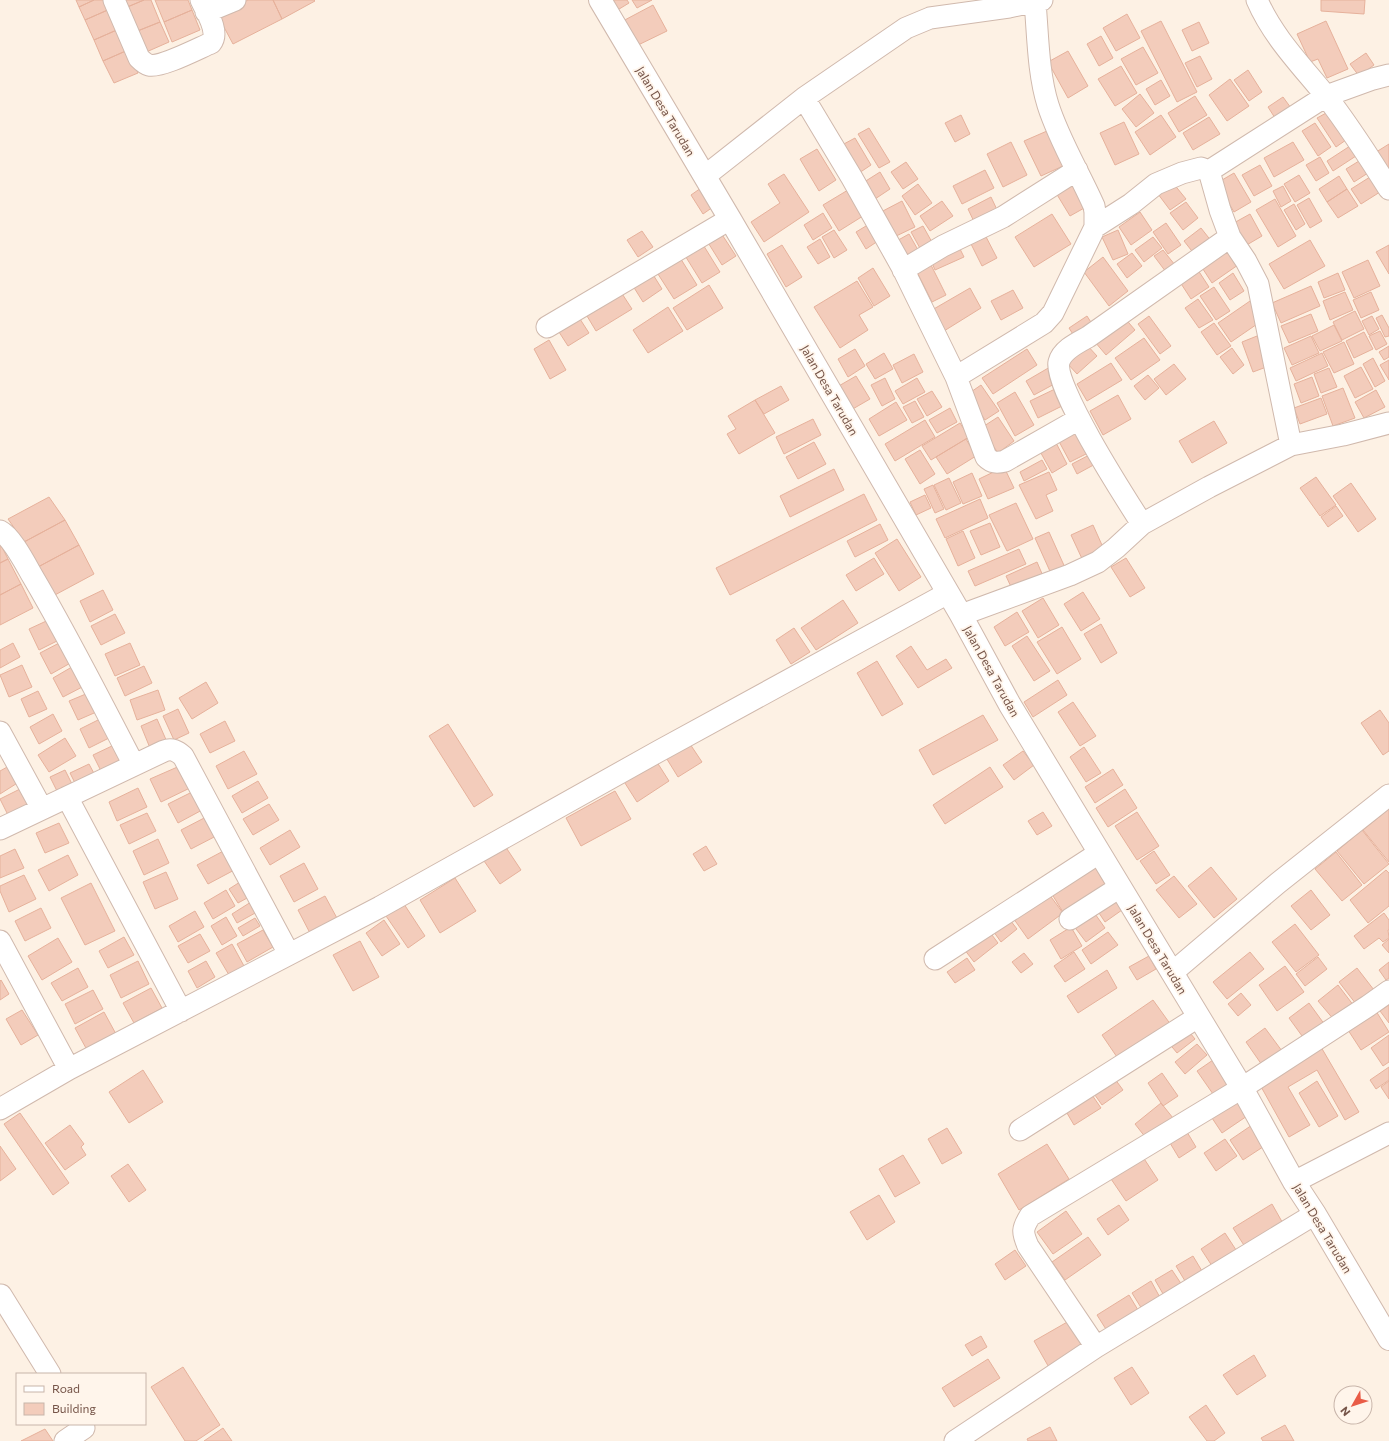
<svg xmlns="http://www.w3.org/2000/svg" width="1389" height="1441" font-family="Commissioner,sans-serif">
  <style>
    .building { fill: #f3ccbb; stroke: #e6b19b }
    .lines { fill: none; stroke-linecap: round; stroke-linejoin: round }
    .minor-casing { stroke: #d0b9ad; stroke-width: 23 }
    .tertiary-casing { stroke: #d0b9ad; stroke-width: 24 }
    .minor { stroke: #fff; stroke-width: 21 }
    .tertiary { stroke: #fff; stroke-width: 22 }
    .labels { text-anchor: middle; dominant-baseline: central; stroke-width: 3.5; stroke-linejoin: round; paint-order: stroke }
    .street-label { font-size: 12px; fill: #765549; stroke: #fff5eb }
  </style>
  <rect width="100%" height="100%" fill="#fdf1e4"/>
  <path class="building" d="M76 0H94L79 7Z
    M94 0H106L110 9 85 20 79 7Z
    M121 0H144L125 8Z
    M144 0H151L160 22 135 32 125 8Z
    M155 0H188L192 10 164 22Z
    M248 0H273L282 19 233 44 218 16Z
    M273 0H314L315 1 282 19Z
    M603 0H627L629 3 611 14Z
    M632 0H652L637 8Z
    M1321 0H1365L1364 14 1321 11Z
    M653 5 667 31 634 47 621 22Z
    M110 9 119 29 94 40 85 20Z
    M192 10 200 30 172 42 164 22Z
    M1127 14 1140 38 1116 51 1103 28Z
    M1161 21 1197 92 1177 102 1141 31Z
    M1326 21 1348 69 1327 78 1318 59 1310 62 1297 34Z
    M160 22 169 42 144 53 135 32Z
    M1199 22 1209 43 1192 51 1182 30Z
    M119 29 128 50 103 61 94 40Z
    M1101 36 1113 58 1099 66 1087 44Z
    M1143 47 1158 73 1136 85 1121 59Z
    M128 50 138 73 114 83 103 61Z
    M1068 51 1088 86 1068 98 1048 62Z
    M1366 53 1374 65 1359 76 1350 64Z
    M1200 56 1212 79 1197 87 1185 63Z
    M1121 66 1137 93 1115 106 1098 79Z
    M1248 70 1262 92 1249 101 1234 80Z
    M1230 79 1249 106 1227 121 1209 95Z
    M1161 80 1170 96 1155 105 1146 89Z
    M1140 94 1154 113 1136 127 1122 109Z
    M1195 96 1207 115 1179 132 1168 113Z
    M1283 97 1291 108 1275 118 1268 107Z
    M1328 112 1346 140 1336 147 1317 118Z
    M961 115 970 134 955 142 945 123Z
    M1161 115 1176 137 1150 155 1135 132Z
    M1209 117 1220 134 1193 150 1183 133Z
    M1124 122 1139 154 1115 165 1100 133Z
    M1315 123 1331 147 1318 156 1302 131Z
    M869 128 890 162 879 168 858 134Z
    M1047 131 1063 166 1041 176 1024 141Z
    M855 138 871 165 859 173 842 145Z
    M1011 142 1027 175 1003 187 987 154Z
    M1293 142 1304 160 1274 177 1264 158Z
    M1389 144V179L1373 154Z
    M1350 146 1356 156 1333 171 1327 161Z
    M817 149 836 180 819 191 800 159Z
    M1320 157 1329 173 1316 181 1306 165Z
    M1359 161 1368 173 1354 182 1346 169Z
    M906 162 918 179 903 189 891 172Z
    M1260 165 1272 186 1254 196 1242 175Z
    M985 170 994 188 962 204 953 186Z
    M880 172 890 189 872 201 861 184Z
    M1234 173 1251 202 1234 212 1217 183Z
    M784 174 809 212 764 242 751 222 780 203 768 184Z
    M1299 175 1310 193 1295 202 1284 184Z
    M1339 176 1347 189 1327 202 1319 189Z
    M1370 177 1380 192 1361 204 1351 189Z
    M1069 178 1086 207 1070 216 1053 188Z
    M1173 183 1186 199 1170 210 1158 194Z
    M918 184 932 203 915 215 902 196Z
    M1283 186 1291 201 1281 207 1273 191Z
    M701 188 713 207 703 214 691 195Z
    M1347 189 1358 206 1338 218 1327 202Z
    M848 190 863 216 839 231 823 205Z
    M991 197 1000 216 977 228 968 209Z
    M1309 198 1322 221 1310 228 1297 205Z
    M1275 199 1296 236 1278 247 1256 210Z
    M902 201 915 227 892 238 879 213Z
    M942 201 953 216 930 231 920 216Z
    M1186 202 1198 218 1183 230 1170 213Z
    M1294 204 1305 224 1296 230 1284 210Z
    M1140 212 1152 230 1131 245 1119 227Z
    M823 213 832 228 813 240 804 225Z
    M1052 214 1071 244 1034 267 1015 237Z
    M1250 214 1262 236 1245 246 1232 224Z
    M871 223 881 239 866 249 856 232Z
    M1166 223 1181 245 1168 254 1153 232Z
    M923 226 933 244 921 250 911 232Z
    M1201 228 1212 242 1195 255 1184 241Z
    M834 230 847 250 834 258 822 237Z
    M1118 230 1128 254 1113 260 1102 237Z
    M642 231 653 247 638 257 627 240Z
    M983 231 997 258 982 266 968 238Z
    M721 233 736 256 722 265 707 241Z
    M909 234 922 257 906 266 893 243Z
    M1153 237 1162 248 1144 262 1135 250Z
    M820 239 830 257 818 264 807 247Z
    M1310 240 1325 266 1284 289 1269 264Z
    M702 243 720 272 702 283 684 254Z
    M957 243 964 257 935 270 929 256Z
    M782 245 802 277 786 287 767 254Z
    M1389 245V274L1376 252Z
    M1226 246 1238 265 1212 283 1199 263Z
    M1163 250 1175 265 1166 272 1154 256Z
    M1132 253 1142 266 1127 278 1117 264Z
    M679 256 697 285 674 299 656 271Z
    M1103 257 1128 291 1109 306 1084 272Z
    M1368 260 1380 286 1354 298 1342 272Z
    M931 265 946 295 932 302 917 272Z
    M1196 267 1209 287 1191 299 1178 279Z
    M873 268 890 296 874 306 858 278Z
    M652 273 662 289 643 302 633 286Z
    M1233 273 1244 291 1230 300 1219 283Z
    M1338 273 1345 290 1324 298 1318 282Z
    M857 281 873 307 859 315 868 330 840 348 814 307Z
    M709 285 723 308 687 330 673 308Z
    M1311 286 1320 306 1281 323 1272 303Z
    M1214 287 1230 311 1216 320 1200 296Z
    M970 288 981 308 944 331 932 310Z
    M619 289 632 309 596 331 584 311Z
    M1013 290 1023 308 1001 320 991 301Z
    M1345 292 1353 310 1330 320 1323 301Z
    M1371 292 1379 310 1361 318 1353 300Z
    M1198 299 1213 320 1199 328 1185 308Z
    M1250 301 1263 320 1231 342 1218 323Z
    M668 307 683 331 648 353 633 330Z
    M1355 311 1364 329 1342 340 1333 322Z
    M1311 314 1318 331 1289 343 1281 326Z
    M1382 315 1389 328V336L1385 337 1376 318Z
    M1087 316 1094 327 1076 339 1069 328Z
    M1123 316 1135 330 1106 355 1095 342Z
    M1149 316 1171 346 1160 354 1138 324Z
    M1372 316 1379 329 1369 335 1362 321Z
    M580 319 589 333 568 346 559 332Z
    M1214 323 1231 346 1217 355 1201 332Z
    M1334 325 1342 341 1320 351 1312 336Z
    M1380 331 1387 344 1376 350 1369 336Z
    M1364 332 1373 349 1354 358 1346 341Z
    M1257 336 1269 366 1253 372 1242 342Z
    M1311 336 1319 353 1292 365 1284 348Z
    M1144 338 1160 360 1131 380 1115 358Z
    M549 340 566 370 550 379 534 349Z
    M1344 342 1354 364 1334 373 1323 352Z
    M1086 344 1097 356 1077 374 1066 362Z
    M1389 346V357L1384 360 1379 352Z
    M1232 348 1244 365 1233 374 1220 357Z
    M855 349 865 366 848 377 838 359Z
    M1027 349 1037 365 993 394 982 378Z
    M884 353 893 369 875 379 866 364Z
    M1322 353 1328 366 1296 381 1290 368Z
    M914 354 923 372 902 383 893 365Z
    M1373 358 1385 381 1375 387 1363 364Z
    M1389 360V380L1380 365Z
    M1111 363 1122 380 1087 401 1077 384Z
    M1174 364 1186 379 1166 395 1154 379Z
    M1050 367 1058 382 1034 395 1026 381Z
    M1361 367 1373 389 1355 398 1344 376Z
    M1329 368 1337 387 1321 393 1314 374Z
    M1148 375 1159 388 1145 400 1134 386Z
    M856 376 870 399 851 410 837 387Z
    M1312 377 1319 396 1301 403 1294 384Z
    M885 378 895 399 882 406 871 385Z
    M917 378 925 392 903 404 895 391Z
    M981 385 999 411 985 420 968 394Z
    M781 386 789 400 764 414 755 400Z
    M1343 388 1355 418 1333 426 1322 396Z
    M1055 389 1064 405 1038 418 1030 401Z
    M1376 390 1385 407 1364 418 1355 402Z
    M932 391 942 407 927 416 917 399Z
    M1015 392 1034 425 1015 436 997 403Z
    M1118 395 1131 419 1103 435 1090 411Z
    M1321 398 1327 414 1300 424 1294 408Z
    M755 400 775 433 739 454 727 434 736 429 728 416Z
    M915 401 924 417 912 423 903 407Z
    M896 402 907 420 879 436 869 419Z
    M950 408 957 422 937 433 929 420Z
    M998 417 1014 441 998 453 981 428Z
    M813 419 821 435 784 454 776 437Z
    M925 420 935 437 895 461 885 444Z
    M1214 421 1227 443 1192 463 1179 441Z
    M1079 422 1094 450 1070 462 1055 434Z
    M960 423 969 437 931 460 922 446Z
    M1053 437 1067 464 1052 473 1037 446Z
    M966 439 976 456 947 474 936 457Z
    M814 442 826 464 798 479 786 457Z
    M920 450 935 474 920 484 905 459Z
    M1093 453 1099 462 1077 474 1072 464Z
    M1042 460 1047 469 1024 481 1020 472Z
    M1004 467 1014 488 988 499 979 479Z
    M834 469 844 490 790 517 780 496Z
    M1049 472 1057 490 1046 495 1053 511 1036 519 1019 485Z
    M972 473 982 496 963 504 953 482Z
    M1316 477 1336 505 1320 516 1300 488Z
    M949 478 961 503 946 510 934 485Z
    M1351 483 1376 519 1358 532 1333 496Z
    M933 485 944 509 935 513 924 489Z
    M864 494 877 520 730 595 716 568Z
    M925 495 931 508 916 515 910 502Z
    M49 497 65 520 24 542 8 519Z
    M980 499 988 518 945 538 936 519Z
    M1016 503 1033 539 1007 551 989 515Z
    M1336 506 1343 516 1328 527 1321 517Z
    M65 520 79 545 38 567 24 542Z
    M990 523 1000 547 981 555 970 531Z
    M880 524 888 540 855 557 847 541Z
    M1093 525 1106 554 1084 563 1071 535Z
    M963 531 975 558 958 566 946 539Z
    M1049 532 1067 572 1053 578 1035 538Z
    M897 539 921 577 899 591 875 553Z
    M0 543 8 559 0 563Z
    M79 545 94 574 53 596 38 567Z
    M1019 549 1026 564 975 586 968 571Z
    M874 558 884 574 856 591 846 575Z
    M1126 558 1145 588 1130 597 1111 567Z
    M8 559 21 584 0 595V563Z
    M1037 562 1043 576 1012 589 1006 576Z
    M21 584 33 608 0 625V595Z
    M103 590 113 610 90 622 80 601Z
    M1083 592 1100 619 1081 631 1064 604Z
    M1043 598 1059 625 1038 638 1022 611Z
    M843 600 858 623 816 650 801 628Z
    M1017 612 1029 632 1005 646 994 627Z
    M115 614 125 633 101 645 91 626Z
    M55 617 65 637 39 650 29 629Z
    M1101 624 1117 653 1101 663 1084 634Z
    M1062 627 1081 659 1057 674 1037 642Z
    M794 628 810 652 791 664 776 640Z
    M1027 636 1050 671 1034 681 1012 646Z
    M63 641 74 661 51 674 40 653Z
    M13 643 20 657 0 668V650Z
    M130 643 140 665 115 676 105 654Z
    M911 646 927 670 946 659 952 668 918 688 896 656Z
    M877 661 903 704 882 716 857 673Z
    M77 664 88 684 63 697 53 678Z
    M22 665 32 687 9 697 0 675Z
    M144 666 152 683 125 696 117 678Z
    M1058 680 1067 695 1033 717 1024 702Z
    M206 682 218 703 192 719 179 698Z
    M158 690 165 710 137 720 130 700Z
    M38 691 47 709 29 717 21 699Z
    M93 691 101 710 78 720 69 701Z
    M1073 702 1096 736 1080 746 1058 712Z
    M178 709 189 733 174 740 163 716Z
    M1380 710 1389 723V751L1383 755 1361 723Z
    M53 714 62 731 39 744 30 727Z
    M983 715 998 740 933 775 919 750Z
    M104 717 113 736 89 748 80 729Z
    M157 719 167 742 150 748 141 726Z
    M225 721 235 741 210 753 200 734Z
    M448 724 493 795 474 807 429 736Z
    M65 738 76 756 49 772 38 755Z
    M688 741 702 762 678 777 665 756Z
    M114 745 123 764 103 775 93 755Z
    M1084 747 1101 773 1086 782 1070 757Z
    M244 751 257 774 228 789 216 766Z
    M1023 751 1034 765 1014 780 1003 765Z
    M655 759 669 781 637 802 623 780Z
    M89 764 97 779 78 789 70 773Z
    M182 765 192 787 161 802 150 779Z
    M9 766 19 782 0 794V771Z
    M990 767 1003 787 945 824 933 805Z
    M1113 769 1123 785 1095 803 1085 787Z
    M65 770 74 788 59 795 50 777Z
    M258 781 268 798 242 813 232 796Z
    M138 788 147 807 117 821 109 802Z
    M20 789 29 807 9 817 0 799Z
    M1125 789 1137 808 1108 827 1096 808Z
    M194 791 204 809 178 823 168 804Z
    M615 791 631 819 581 846 566 818Z
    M269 804 279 820 253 835 243 819Z
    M1389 809V862L1363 830Z
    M1043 812 1052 826 1037 835 1028 821Z
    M1137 812 1159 846 1137 860 1115 826Z
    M147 813 156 831 129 844 120 825Z
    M208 816 218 835 191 849 181 830Z
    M59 823 69 843 45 853 36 833Z
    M290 830 300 847 270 865 260 848Z
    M1362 830 1389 864 1364 884 1337 851Z
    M158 839 169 863 144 875 133 851Z
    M503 843 521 870 500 884 482 858Z
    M706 846 717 864 704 871 693 854Z
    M229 848 240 867 208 884 197 865Z
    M15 849 24 868 0 878V856Z
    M1154 851 1170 875 1156 884 1140 861Z
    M1336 852 1362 885 1342 901 1315 869Z
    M68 855 78 875 49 891 38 870Z
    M304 863 318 889 294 902 280 876Z
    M1094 865 1109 891 1066 917 1050 891Z
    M1211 867 1237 899 1214 918 1188 886Z
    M1386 870 1389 873V906L1368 923 1350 900Z
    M166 872 178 899 155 909 143 882Z
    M24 875 36 899 9 912 0 891V886Z
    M1174 876 1197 904 1179 918 1156 890Z
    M455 878 476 911 440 933 420 900Z
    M240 882 249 897 238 903 229 889Z
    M91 883 115 931 85 945 61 898Z
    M226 890 235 906 213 919 204 903Z
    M1046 890 1063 913 1028 939 1011 915Z
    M1311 890 1330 915 1311 930 1291 906Z
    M325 896 338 920 311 935 298 910Z
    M1114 898 1122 910 1105 922 1097 910Z
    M402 901 425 936 408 948 384 913Z
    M251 902 257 912 237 923 232 914Z
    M41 908 51 928 25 941 15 921Z
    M195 911 204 927 178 942 169 926Z
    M1093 911 1105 928 1086 942 1073 925Z
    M1384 913 1389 920V930H1388L1389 938 1383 942 1379 938 1364 949 1354 936Z
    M1007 916 1017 929 1001 942 991 928Z
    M226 917 237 936 222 945 211 926Z
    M255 918 260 926 243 936 238 928Z
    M384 920 400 944 382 956 366 933Z
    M1295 924 1319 955 1296 972 1272 942Z
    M1071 927 1082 946 1061 959 1050 940Z
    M263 930 273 947 247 962 237 944Z
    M989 931 998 943 974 962 964 949Z
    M1108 932 1118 945 1091 964 1082 950Z
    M200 934 210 951 188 963 178 946Z
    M124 937 134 955 108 968 99 951Z
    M58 938 72 962 42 980 28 956Z
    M1389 939V953L1382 945Z
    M360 941 379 977 353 991 333 955Z
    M232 944 244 966 229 975 216 953Z
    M1074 952 1085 969 1065 982 1054 966Z
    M1250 952 1264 969 1227 999 1213 982Z
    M1024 953 1033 964 1021 973 1012 962Z
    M1149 956 1156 969 1137 980 1129 967Z
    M1318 957 1327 969 1305 986 1296 974Z
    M967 958 975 970 955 983 947 972Z
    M138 961 149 984 121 998 110 975Z
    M206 961 215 977 197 988 188 971Z
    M1389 962V978L1386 980 1379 970Z
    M1285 966 1304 992 1277 1011 1259 985Z
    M78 968 88 987 62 1001 51 983Z
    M1357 968 1374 990 1356 1004 1339 982Z
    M1107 970 1117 988 1078 1013 1067 996Z
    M1 980 9 994 0 1000V981Z
    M1338 985 1354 1006 1335 1021 1318 1001Z
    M151 988 162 1008 134 1023 123 1003Z
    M93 990 103 1009 75 1024 65 1004Z
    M1241 993 1251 1005 1238 1016 1228 1004Z
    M1153 1000 1171 1025 1119 1060 1102 1035Z
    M1309 1003 1325 1025 1305 1040 1289 1018Z
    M1389 1005V1023L1380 1011Z
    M22 1010 38 1035 21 1045 6 1019Z
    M1376 1011 1389 1032 1361 1050 1348 1030Z
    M104 1012 116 1034 87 1050 75 1028Z
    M1186 1028 1195 1039 1177 1053 1168 1042Z
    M1265 1028 1282 1051 1262 1065 1246 1042Z
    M1389 1035V1062L1383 1066 1371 1048Z
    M1197 1044 1207 1055 1185 1074 1175 1062Z
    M1321 1047 1359 1112 1345 1120 1317 1070 1288 1087 1310 1125 1289 1137 1259 1083Z
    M1213 1060 1229 1083 1213 1094 1197 1071Z
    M1389 1067V1080L1376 1089 1370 1080Z
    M143 1070 163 1102 129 1123 109 1092Z
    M1162 1073 1178 1096 1163 1106 1148 1083Z
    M1112 1075 1123 1090 1102 1105 1092 1091Z
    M1317 1081 1338 1116 1319 1127 1299 1093Z
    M1389 1081V1099L1381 1087Z
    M1090 1092 1101 1108 1074 1125 1064 1108Z
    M1241 1094 1253 1112 1222 1133 1210 1115Z
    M1161 1103 1173 1118 1146 1138 1135 1124Z
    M20 1113 69 1183 53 1195 4 1124Z
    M1255 1123 1269 1143 1243 1160 1230 1140Z
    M70 1125 84 1144 81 1147 86 1155 65 1170 45 1143Z
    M947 1128 962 1153 942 1164 928 1139Z
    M1187 1132 1196 1147 1179 1158 1170 1143Z
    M1225 1139 1237 1156 1216 1171 1204 1153Z
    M1047 1144 1069 1179 1019 1210 998 1174Z
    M0 1146 16 1169 0 1181Z
    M1141 1154 1158 1180 1126 1201 1109 1176Z
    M903 1155 920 1183 895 1197 879 1169Z
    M128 1164 146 1190 129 1202 111 1176Z
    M879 1195 895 1222 867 1240 850 1212Z
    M1272 1204 1285 1227 1247 1250 1233 1228Z
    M1119 1205 1129 1220 1108 1235 1097 1219Z
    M1066 1211 1082 1234 1053 1254 1037 1232Z
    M1225 1233 1240 1256 1216 1272 1201 1249Z
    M1088 1237 1101 1255 1065 1280 1052 1262Z
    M1015 1250 1026 1266 1005 1280 995 1264Z
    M1193 1256 1205 1276 1188 1286 1176 1266Z
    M1172 1270 1184 1288 1166 1299 1155 1280Z
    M1151 1281 1163 1303 1145 1314 1132 1293Z
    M1129 1295 1141 1315 1109 1334 1097 1315Z
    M1069 1321 1087 1351 1051 1371 1034 1341Z
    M981 1336 987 1347 972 1356 965 1345Z
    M1254 1355 1266 1376 1237 1395 1223 1375Z
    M988 1359 1000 1378 954 1407 942 1388Z
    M183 1367 220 1425 196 1441H185L151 1387Z
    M1132 1367 1149 1393 1131 1405 1114 1378Z
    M1206 1405 1225 1433 1214 1441H1207L1189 1417Z
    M1285 1425 1294 1441H1263L1261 1438Z
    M1050 1427 1057 1441H1028L1027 1439Z
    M223 1428 232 1441H204Z
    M45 1429 53 1441H21Z"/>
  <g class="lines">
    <g class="minor-casing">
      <path id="minor" d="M114 0 139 58C142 61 145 64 149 65 161 68 199 48 211 43 220 32 206 11 201 0
        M1257 0C1273 37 1301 65 1326 96 1349 126 1369 157 1389 189
        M206 12 235 0
        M804 98 852 178 902 267 956 377 986 457C992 463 997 463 1005 461L1079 419
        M1209 171 1220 210 1230 237 1246 261 1258 284 1291 445
        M1209 171 1326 96 1373 79 1389 75
        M705 176 804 98 906 28 930 18 1009 7 1042 0
        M1095 227 1131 204 1156 184 1182 173 1201 168 1209 171
        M903 270 943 246 1003 217 1077 170
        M547 327 730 219
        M956 377 1044 323 1053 313 1095 227V212L1094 206C1079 172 1059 140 1048 105 1038 73 1038 36 1035 2
        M1142 524C1126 499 1053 386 1059 362 1062 350 1077 343 1088 337L1230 237
        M0 531C12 537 26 565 33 577 69 638 101 702 134 765
        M961 615 1070 575 1098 562 1116 548 1142 524 1209 487 1291 445 1343 435 1389 423
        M0 732 42 809
        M67 797 181 1011
        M0 829 164 751C172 748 177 751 183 756L289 954
        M1070 919 1120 887
        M0 941 69 1069
        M935 959 1099 853
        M1173 972 1278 883 1389 795
        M0 1109 69 1069 380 907 659 751 948 593
        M1020 1130 1198 1017
        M1294 1182 1389 1133
        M1 1295 50 1374
        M1096 1347 1028 1246C1022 1232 1022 1229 1030 1216L1242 1088 1368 1006 1389 991
        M65 1441 84 1428
        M955 1441 1096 1347 1315 1214"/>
    </g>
    <g class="tertiary-casing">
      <path id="tertiary" d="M600 0 730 219 961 615 1010 705 1242 1088 1294 1182 1315 1214 1389 1339"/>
    </g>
    <use href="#minor" class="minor"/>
    <use href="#tertiary" class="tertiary"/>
  </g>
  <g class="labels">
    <g class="street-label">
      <text transform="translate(666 111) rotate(59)">Jalan Desa Tarudan</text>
      <text transform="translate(830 390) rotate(60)">Jalan Desa Tarudan</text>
      <text transform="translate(992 671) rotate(61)">Jalan Desa Tarudan</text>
      <text transform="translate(1158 949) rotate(59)">Jalan Desa Tarudan</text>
      <text transform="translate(1323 1228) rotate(59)">Jalan Desa Tarudan</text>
    </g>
  </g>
  <rect x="16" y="1373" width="130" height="52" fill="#fff5eb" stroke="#c8b5aa"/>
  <rect x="24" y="1386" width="20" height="6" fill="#ffffff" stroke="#c8b5aa"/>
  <text x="52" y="1393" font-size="12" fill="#765549">Road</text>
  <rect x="24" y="1403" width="20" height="12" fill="#f3ccbb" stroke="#c8b5aa"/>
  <text x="52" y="1413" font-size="12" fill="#765549">Building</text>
  <g transform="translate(1353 1405) rotate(231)"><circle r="19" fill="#fff5eb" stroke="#c8b5aa"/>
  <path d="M0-3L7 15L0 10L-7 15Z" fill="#e95c47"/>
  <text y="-6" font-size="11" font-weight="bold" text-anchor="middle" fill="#765549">N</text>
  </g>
</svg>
